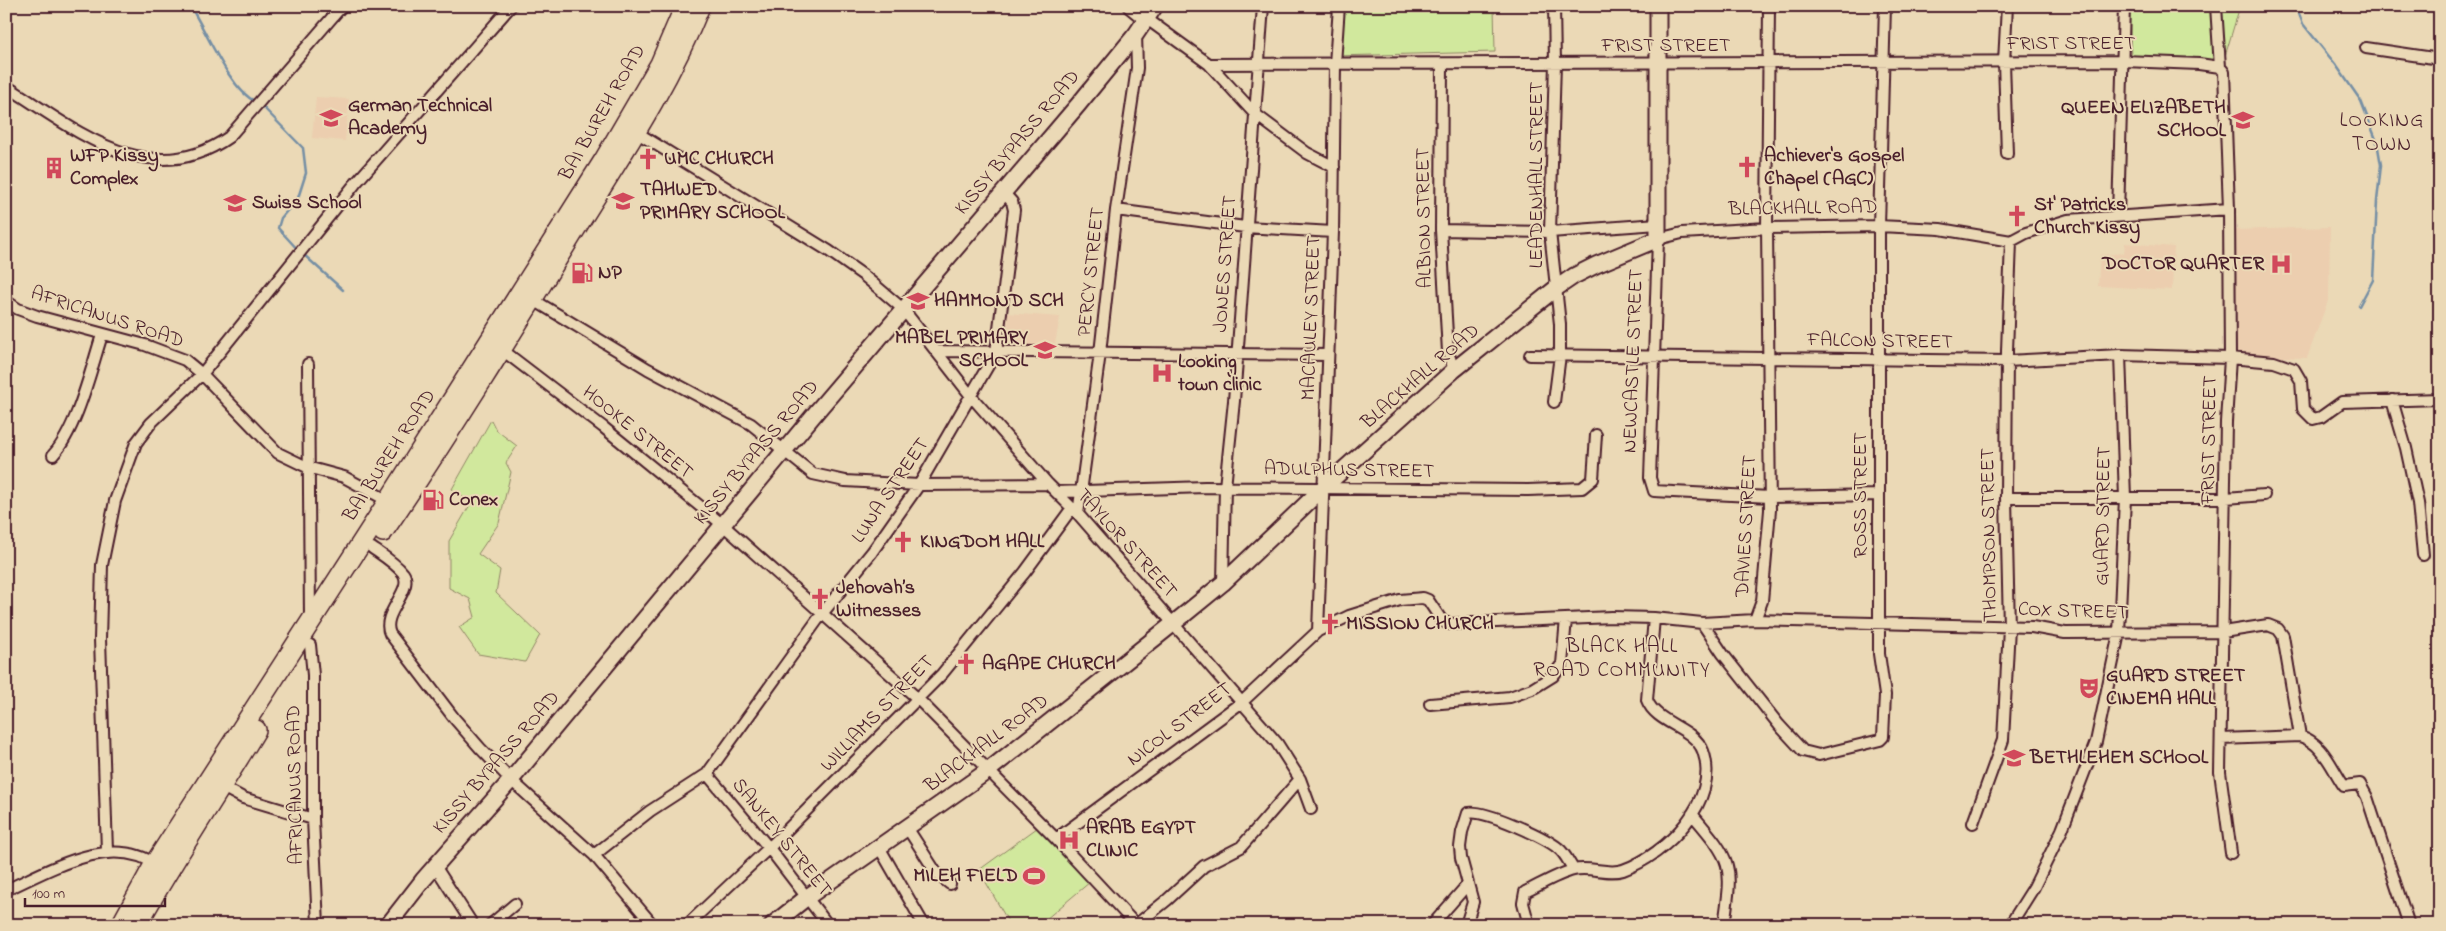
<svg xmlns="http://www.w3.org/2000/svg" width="2446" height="931" font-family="'Indie Flower',sans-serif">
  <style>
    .built { fill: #ecceaf }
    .green { fill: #d1e89d; stroke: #8e8464 }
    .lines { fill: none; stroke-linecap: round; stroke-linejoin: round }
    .stream { stroke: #768fa4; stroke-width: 2.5 }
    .street-casing { stroke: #4a1f2b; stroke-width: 14 }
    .secondary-casing { stroke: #4a1f2b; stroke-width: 19 }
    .highway-casing { stroke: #4a1f2b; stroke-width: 22 }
    .street { stroke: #ebd9b6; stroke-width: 10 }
    .secondary { stroke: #ebd9b6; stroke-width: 15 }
    .highway { stroke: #ebd9b6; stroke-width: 19 }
    .labels { text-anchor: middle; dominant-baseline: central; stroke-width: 4; stroke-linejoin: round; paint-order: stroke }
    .street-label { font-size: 20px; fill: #4a1f2b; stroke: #ebd9b6 }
    .poi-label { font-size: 20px; font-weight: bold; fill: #4a1f2b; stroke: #ebd9b6; text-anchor: start }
    .neighbourhood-label { font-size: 21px; letter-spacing: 1px; fill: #4a1f2b; stroke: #ebd9b6 }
  </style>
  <rect width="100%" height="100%" fill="#ebd9b6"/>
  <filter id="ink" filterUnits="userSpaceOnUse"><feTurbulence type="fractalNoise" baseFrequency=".02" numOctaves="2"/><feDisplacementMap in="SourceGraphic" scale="10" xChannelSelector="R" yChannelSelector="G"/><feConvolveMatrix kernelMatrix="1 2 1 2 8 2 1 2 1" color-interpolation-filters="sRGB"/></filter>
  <g filter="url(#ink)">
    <path class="built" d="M316 97 349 99 345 141 312 138Z
      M2330 227 2329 298 2307 358 2232 355 2234 230Z
      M2125 243 2174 247 2172 290 2098 286 2100 255 2124 253Z
      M1008 313 1060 317 1054 349 1006 348Z"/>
    <path class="green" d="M1337 6H1494L1495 52 1334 56Z
      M2129 6H2240L2223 63 2131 59Z
      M491 420 496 430 517 446 506 463 511 472 499 523 478 554 500 570 496 593 540 635 525 662 478 654 459 627 475 617 470 599 449 588V541L471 503 452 489Z
      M1041 825 1090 882 1039 925H1010L979 870Z"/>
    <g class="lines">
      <path class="stream" d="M190 6C207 32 229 89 256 102
        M2296 6 2303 24 2336 65 2361 101 2377 142 2381 165 2377 201 2373 280 2359 306
        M261 105 303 148 306 173 298 198 281 218 278 228 299 251
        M303 254 343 290"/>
      <g class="street-casing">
        <path id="street" d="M1554 6 1555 63 1550 232 1560 324V355L1554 402
          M2216 6 2220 67
          M1147 19 1209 64 1255 114 1307 153 1334 167
          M2366 48 2440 59
          M1209 64 2124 61 2199 64 2220 67 2224 72 2229 209 2230 358 2226 422 2220 772 2231 853
          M1442 64 1441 230 1448 352 1454 370
          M6 86C74 128 148 194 229 137L342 6
          M636 132 829 251 863 275 903 309 971 396 1048 484 1078 514 1277 743 1300 779 1311 809
          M2007 154 2004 62 2007 6
          M1116 210 1245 227 1333 232
          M2118 215 2124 6
          M1441 230 1550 232 1658 224
          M532 299 648 369 751 424 813 474 845 481 919 485 1048 484
          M6 301 18 309 37 316 145 345 185 360 202 374 278 453 307 467 344 477 392 503
          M501 349 603 427 723 525 918 699 1056 839 1136 925 1167 900 1204 866 1241 847 1300 779
          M938 351 1328 355
          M1530 355 2007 361 2120 355 2230 358 2274 362 2294 369 2301 381 2303 409 2313 419 2321 417 2342 402 2440 399
          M308 364 310 618
          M2392 400 2406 448 2418 503 2423 555
          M53 455C77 429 91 369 102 335
          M1056 492 1205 487 1528 490 1582 488 1593 479 1596 435
          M1879 495 1770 497 1654 491 1650 478 1658 239 1682 233 1767 228 1879 226 1940 229 2011 241 2026 233 2068 220 2229 209
          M2006 498H2226L2264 495
          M1078 514 1100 353 1116 210 1137 68 1136 34
          M372 548C382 555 395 563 403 573 415 590 380 613 390 634L454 718 480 748 511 780 594 855 653 925
          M1223 583 1225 487 1234 401 1263 6
          M1755 620 1762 601 1770 510 1767 228 1769 6
          M1702 623 1723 654 1779 725 1803 751 1819 755 1880 740 1883 737 1885 695 1879 654V226L1885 6
          M1318 631 1333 232 1335 64 1339 6
          M310 645 313 675V819L318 925
          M1430 704 1510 697 1532 689 1553 676 1562 664 1566 619
          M2221 739 2300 736C2323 743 2331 767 2344 786L2360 784 2367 797 2409 925
          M707 774 769 848 828 925
          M219 785 243 798 313 819
          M1692 814C1733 862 1733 864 1724 925
          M1973 823 2003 740 2009 627 2006 498 2007 351 2011 241
          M908 829 937 874 950 884
          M1056 839 1242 702 1318 631 1349 616 1400 600 1423 598 1428 600 1442 621 1450 624 1612 617 1654 618 1702 623 1755 620 2032 627 2065 633 2223 632 2268 625 2278 629 2283 636 2300 736
          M879 847 924 925
          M107 851 100 639 102 565 115 501 136 443 151 423 202 374 355 184 511 6
          M594 855 650 811 707 774 821 615 872 552 919 485 996 352 1014 210 1012 202 1003 192
          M435 866 473 925
          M6 890C50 870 112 832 158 866
          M490 925 515 904
          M687 925 769 848 942 674 1025 572 1072 508
          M1432 925 1468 884
          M1466 925 1473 902 1461 858 1460 847 1462 832 1468 813C1484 809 1544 837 1558 848 1565 853 1569 863 1574 870
          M1529 925 1523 903 1525 892C1540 885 1557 874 1574 870 1590 866 1608 875 1623 870 1666 855 1721 800 1703 751 1694 727 1656 724 1647 700L1654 618
          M2010 925 2034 887 2062 830 2096 742 2119 633 2125 498 2120 355"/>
      </g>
      <g class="secondary-casing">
        <path id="secondary" d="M1131 6 1147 19
          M388 925 423 880 511 780 818 410 1078 105 1136 34 1155 6
          M772 925 806 898 989 770 1174 623 1223 583 1323 488 1454 370 1555 289 1574 276 1596 265 1658 239V6"/>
      </g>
      <g class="highway-casing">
        <path id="highway" d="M383 532C451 432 515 328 578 225 622 154 669 84 700 6
          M121 925 155 863 389 500 604 160 660 64 685 6
          M137 925C174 858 217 795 256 730"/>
      </g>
      <use href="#street" class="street"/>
      <use href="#secondary" class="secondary"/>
      <use href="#highway" class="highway"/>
    </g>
  </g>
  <defs>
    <g id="university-bare" transform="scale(1.725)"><path d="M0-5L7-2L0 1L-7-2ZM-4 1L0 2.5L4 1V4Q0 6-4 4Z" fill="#d1495b" stroke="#ebd9b6" stroke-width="2.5" paint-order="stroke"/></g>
    <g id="school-bare" transform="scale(1.725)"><path d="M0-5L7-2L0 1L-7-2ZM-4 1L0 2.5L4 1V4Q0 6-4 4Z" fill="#d1495b" stroke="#ebd9b6" stroke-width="2.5" paint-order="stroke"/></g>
    <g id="church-bare" transform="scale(1.725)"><path d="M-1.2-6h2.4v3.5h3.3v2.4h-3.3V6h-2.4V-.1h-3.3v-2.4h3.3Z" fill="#d1495b" stroke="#ebd9b6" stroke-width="2.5" paint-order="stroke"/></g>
    <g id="building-bare" transform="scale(1.725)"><path d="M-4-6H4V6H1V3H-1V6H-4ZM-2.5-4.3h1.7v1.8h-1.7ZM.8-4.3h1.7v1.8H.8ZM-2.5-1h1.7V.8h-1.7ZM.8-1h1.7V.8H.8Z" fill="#d1495b" stroke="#ebd9b6" stroke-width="2.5" paint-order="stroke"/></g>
    <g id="hospital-bare" transform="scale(1.725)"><path d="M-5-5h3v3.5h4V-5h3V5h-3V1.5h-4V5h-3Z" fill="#d1495b" stroke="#ebd9b6" stroke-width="2.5" paint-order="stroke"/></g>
    <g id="fuel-bare" transform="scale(1.725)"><path d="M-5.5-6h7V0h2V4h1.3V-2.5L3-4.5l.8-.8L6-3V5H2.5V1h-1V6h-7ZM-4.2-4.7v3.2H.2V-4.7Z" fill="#d1495b" stroke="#ebd9b6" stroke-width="2.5" paint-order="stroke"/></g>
    <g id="theatre-bare" transform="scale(1.725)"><path d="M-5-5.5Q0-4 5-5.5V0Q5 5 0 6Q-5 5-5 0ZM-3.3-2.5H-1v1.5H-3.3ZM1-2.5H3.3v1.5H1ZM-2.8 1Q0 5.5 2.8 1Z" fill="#d1495b" stroke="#ebd9b6" stroke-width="2.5" paint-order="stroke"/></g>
    <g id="stadium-bare" transform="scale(1.725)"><path d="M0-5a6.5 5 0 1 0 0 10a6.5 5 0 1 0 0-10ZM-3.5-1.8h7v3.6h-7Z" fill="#d1495b" stroke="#ebd9b6" stroke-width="2.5" paint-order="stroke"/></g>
  </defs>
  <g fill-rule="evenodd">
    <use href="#university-bare" x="331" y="118"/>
    <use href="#school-bare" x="2243" y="120"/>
    <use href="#church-bare" x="648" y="159"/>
    <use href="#church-bare" x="1747" y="167"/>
    <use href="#building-bare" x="54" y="168"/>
    <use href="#school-bare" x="623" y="201"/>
    <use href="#school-bare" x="235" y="203"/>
    <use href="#church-bare" x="2017" y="216"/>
    <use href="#hospital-bare" x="2281" y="264"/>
    <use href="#fuel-bare" x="582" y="273"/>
    <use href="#school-bare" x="918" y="301"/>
    <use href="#school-bare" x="1045" y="350"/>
    <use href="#hospital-bare" x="1162" y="373"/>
    <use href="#fuel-bare" x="433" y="500"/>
    <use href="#church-bare" x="903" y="542"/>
    <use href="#church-bare" x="820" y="599"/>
    <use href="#church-bare" x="1330" y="624"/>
    <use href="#church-bare" x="966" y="664"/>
    <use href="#theatre-bare" x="2089" y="688"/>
    <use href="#school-bare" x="2014" y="758"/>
    <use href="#hospital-bare" x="1069" y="840"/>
    <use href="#stadium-bare" x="1034" y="876"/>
  </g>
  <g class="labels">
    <g class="street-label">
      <text x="2071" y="44">FRIST STREET</text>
      <text x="1666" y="46">FRIST STREET</text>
      <text transform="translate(603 113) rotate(-60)">BAI BUREH ROAD</text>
      <text transform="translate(1018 143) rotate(-50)">KISSY BYPASS ROAD</text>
      <text transform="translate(1537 175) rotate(-90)">LEADENHALL STREET</text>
      <text transform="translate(1803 209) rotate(-1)">BLACKHALL ROAD</text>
      <text transform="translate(1425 218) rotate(-91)">ALBION STREET</text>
      <text transform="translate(1226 264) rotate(-86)">JONES STREET</text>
      <text transform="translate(1092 272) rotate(-84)">PERCY STREET</text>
      <text transform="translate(107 318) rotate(18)">AFRICANUS ROAD</text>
      <text transform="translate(1312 318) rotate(-88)">MACAULEY STREET</text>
      <text transform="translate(1880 342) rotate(1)">FALCON STREET</text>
      <text transform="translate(1634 361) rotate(-88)">NEWCASTLE STREET</text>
      <text transform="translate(1421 377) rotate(-41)">BLACKHALL ROAD</text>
      <text transform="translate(637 433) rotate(39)">HOOKE STREET</text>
      <text transform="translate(2210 440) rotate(-89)">FRIST STREET</text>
      <text transform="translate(757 453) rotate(-50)">KISSY BYPASS ROAD</text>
      <text transform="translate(390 456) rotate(-57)">BAI BUREH ROAD</text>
      <text transform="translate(1349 471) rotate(1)">ADULPHUS STREET</text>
      <text transform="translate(891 491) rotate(-56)">LUNA STREET</text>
      <text transform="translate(1861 495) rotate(-90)">ROSS STREET</text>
      <text transform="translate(2104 516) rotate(-89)">GUARD STREET</text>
      <text transform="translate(1747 526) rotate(-87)">DAVIES STREET</text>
      <text transform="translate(1990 535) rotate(-91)">THOMPSON STREET</text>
      <text transform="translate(1126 544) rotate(48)">TAYLOR STREET</text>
      <text transform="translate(2073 612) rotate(2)">COX STREET</text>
      <text transform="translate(878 714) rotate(-46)">WILLIAMS STREET</text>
      <text transform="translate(1180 725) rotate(-37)">NICOL STREET</text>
      <text transform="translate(987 744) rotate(-37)">BLACKHALL ROAD</text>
      <text transform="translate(497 763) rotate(-49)">KISSY BYPASS ROAD</text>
      <text transform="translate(296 785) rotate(-91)">AFRICANUS ROAD</text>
      <text transform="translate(781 838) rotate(51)">SANKEY STREET</text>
    </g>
    <g class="poi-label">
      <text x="348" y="106">German Technical<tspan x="348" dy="23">Academy</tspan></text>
      <text x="2226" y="108" text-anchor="end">QUEEN ELIZABETH<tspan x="2226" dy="23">SCHOOL</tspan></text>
      <text x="70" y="156">WFP Kissy<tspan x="70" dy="23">Complex</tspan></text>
      <text x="1764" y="156">Achiever's Gospel<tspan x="1764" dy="23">Chapel (AGC)</tspan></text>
      <text x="664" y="159">UMC CHURCH</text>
      <text x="640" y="190">TAHWED<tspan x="640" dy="23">PRIMARY SCHOOL</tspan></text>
      <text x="252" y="203">Swiss School</text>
      <text x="2034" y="205">St' Patricks<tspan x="2034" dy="23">Church Kissy</tspan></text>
      <text x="2264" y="264" text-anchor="end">DOCTOR QUARTER</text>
      <text x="598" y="273">NP</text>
      <text x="934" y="301">HAMMOND SCH</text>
      <text x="1028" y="338" text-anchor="end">MABEL PRIMARY<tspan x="1028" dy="23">SCHOOL</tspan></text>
      <text x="1178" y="362">Looking<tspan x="1178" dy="23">town clinic</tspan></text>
      <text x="449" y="500">Conex</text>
      <text x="920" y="542">KINGDOM HALL</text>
      <text x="836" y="588">Jehovah’s<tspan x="836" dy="23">Witnesses</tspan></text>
      <text x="1346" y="624">MISSION CHURCH</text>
      <text x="982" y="664">AGAPE CHURCH</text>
      <text x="2106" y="676">GUARD STREET<tspan x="2106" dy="23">CINEMA HALL</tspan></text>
      <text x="2030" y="758">BETHLEHEM SCHOOL</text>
      <text x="1086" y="828">ARAB EGYPT<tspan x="1086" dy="23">CLINIC</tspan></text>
      <text x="1018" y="876" text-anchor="end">MILEH FIELD</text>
    </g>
    <g class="neighbourhood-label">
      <text x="2382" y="121">LOOKING<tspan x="2382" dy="24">TOWN</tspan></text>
      <text x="1622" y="647">BLACK HALL<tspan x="1622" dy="24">ROAD COMMUNITY</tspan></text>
    </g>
  </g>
  <rect width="2446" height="931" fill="none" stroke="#ebd9b6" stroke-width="25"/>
  <rect x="12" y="12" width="2421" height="906" fill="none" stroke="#4a1f2b" stroke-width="2" filter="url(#ink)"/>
  <path d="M25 898v8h140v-8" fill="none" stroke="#4a1f2b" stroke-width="2.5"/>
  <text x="32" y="898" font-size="15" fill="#4a1f2b" stroke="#ebd9b6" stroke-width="4" paint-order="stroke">100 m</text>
</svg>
